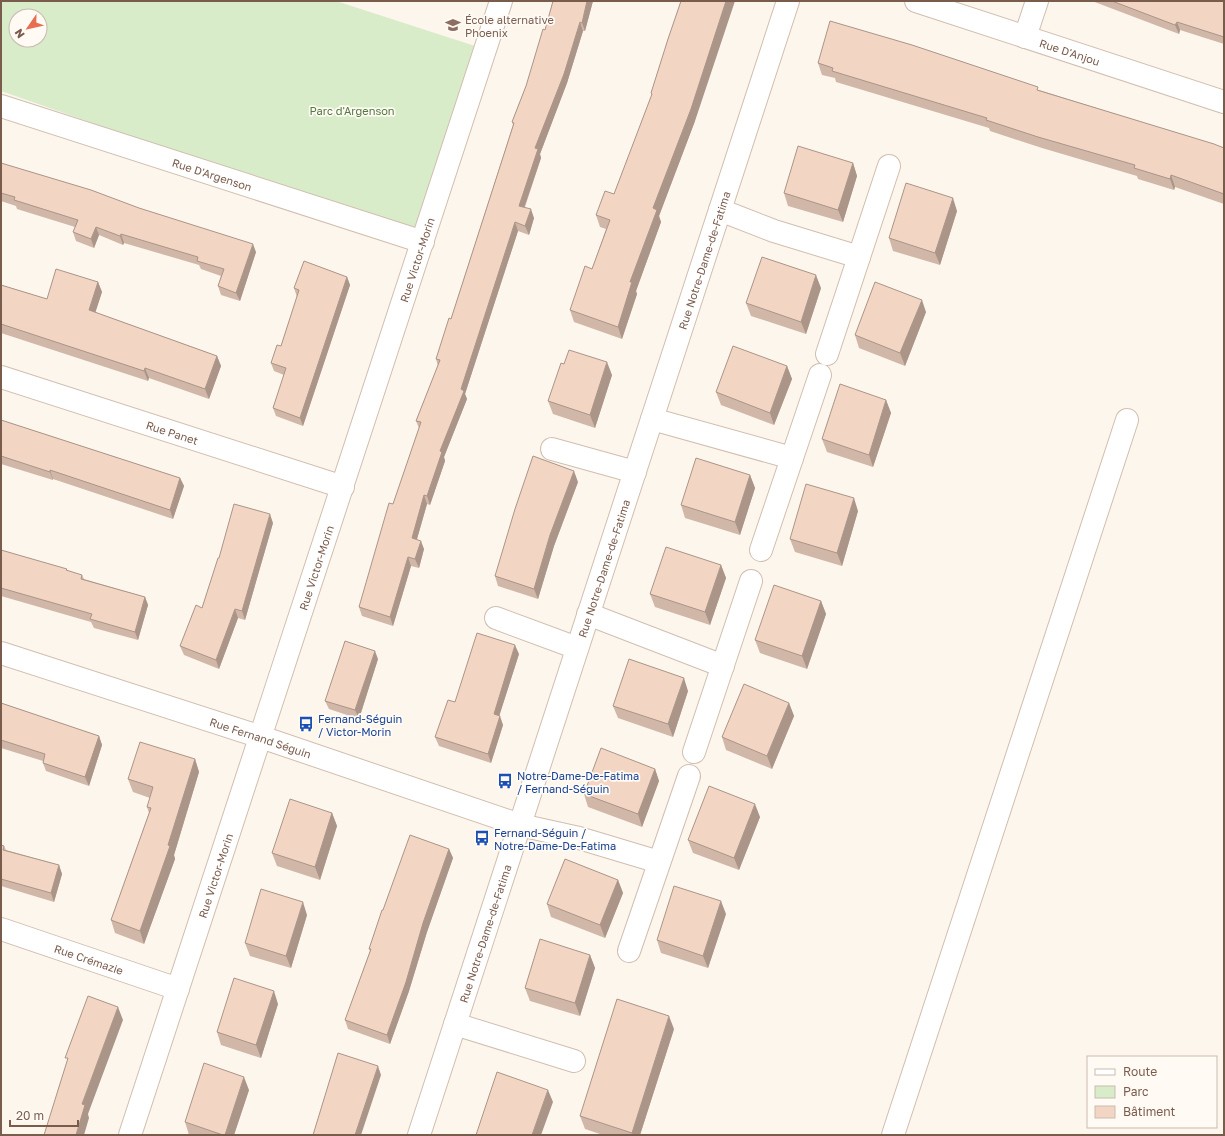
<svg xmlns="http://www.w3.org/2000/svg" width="1225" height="1136" font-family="'Golos Text',sans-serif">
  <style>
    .green { fill: #d8ecc9; fill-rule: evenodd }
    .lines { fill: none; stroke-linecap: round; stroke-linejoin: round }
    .minor-casing { stroke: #d1beb0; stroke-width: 24 }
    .minor { stroke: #fff; stroke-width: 22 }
    .wall { fill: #d1b7a8 }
    .shaded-wall { fill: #aa9588 }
    .building { fill: #f3d5c3; stroke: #aa9588 }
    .labels { text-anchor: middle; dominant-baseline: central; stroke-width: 3.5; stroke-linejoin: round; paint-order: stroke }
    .education-label { font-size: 11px; fill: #785e54; stroke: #fffaf3; text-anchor: start }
    .street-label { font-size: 11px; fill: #7a5c4d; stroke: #fffaf3 }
    .park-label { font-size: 11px; fill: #537a41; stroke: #fffaf3 }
    .transit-label { font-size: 11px; fill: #164399; stroke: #fffaf3; text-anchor: start }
  </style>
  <rect width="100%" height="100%" fill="#fdf6ec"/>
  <path class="green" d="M1 1H336L475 46 421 238 1 91ZM16 16H40V40H16Z"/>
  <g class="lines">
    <g class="minor-casing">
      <g id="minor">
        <path id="s1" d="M916 1 1224 102"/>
        <path d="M1025 37 1037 1"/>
        <path id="s2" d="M1 106 423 242"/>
        <path d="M720 210 774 231 859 257"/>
        <path d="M827 354 889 166"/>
        <path id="s3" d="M1 377 343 487"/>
        <path d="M652 419 792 458"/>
        <path d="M552 449 635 472"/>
        <path d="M761 550 820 375"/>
        <path d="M588 614 723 666"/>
        <path d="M496 618 577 648"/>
        <path id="s4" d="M1 653 261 737 520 825 579 838 659 862"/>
        <path d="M694 752 751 581"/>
        <path id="s5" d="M1 929 178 989"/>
        <path d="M629 951 689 776"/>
        <path d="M455 1024 574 1061"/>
        <path id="s6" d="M130 1135 501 1"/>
        <path id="s7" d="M419 1135 788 1"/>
        <path d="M893 1135 1127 420"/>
      </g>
    </g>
    <use href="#minor" class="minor"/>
  </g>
  <path class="wall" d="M553 1H593L585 31H583L567 83 540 154 541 158 525 207 534 218 529 235 518 231 465 394 467 399 444 457 445 461 430 505 427 504 417 539 424 549 419 568 411 566 393 626 362 616 359 607 419 428 416 421 438 366 436 359 451 319 513 125 512 122 526 86 545 30Z
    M681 1 695 121 659 216 661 222 636 291 637 294 622 339 574 322 570 310 592 269 606 229 600 227 596 215 614 194 652 96 651 93Z
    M1092 1H1224V44L1180 30 1179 34Z
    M818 63 1039 90 1224 148V204L1175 187 1174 190 1138 179 1137 176 1042 148 990 131 989 128 836 82 835 78 822 75Z
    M1 163 256 252 240 301 221 295 218 286 221 276 201 269 199 265 124 243 123 245 99 235 94 248 76 241 73 232 75 227 17 209 16 206 1 201Z
    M853 163 857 176 843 222 788 206 784 193Z
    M957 211 940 265 893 251 889 238Z
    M347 277 350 285 303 426 276 416 273 408 284 375 274 371 271 363 281 346 297 297 294 288Z
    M98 282 102 292 95 312 217 356 221 366 209 399 149 378 148 381 1 333V285L47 299Z
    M821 288 806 334 751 316 746 303Z
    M926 312 905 366 859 348 855 335Z
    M564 364 612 375 595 428 553 414 548 401Z
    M787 366 792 379 774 425 721 405 716 392Z
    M886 400 891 413 873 467 827 452 822 439Z
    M1 420 180 478 184 486 173 519 53 479V480L1 464Z
    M750 475 755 488 740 535 685 518 681 505Z
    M578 482 554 546 538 599 498 586 495 576Z
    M858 511 842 566 795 552 790 539Z
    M273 523 245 620 238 618 219 669 184 655 180 646 202 608 219 558Z
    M1 550 82 575 84 579 145 597 148 605 138 640 94 628 91 622 1 596Z
    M721 565 726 578 710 625 655 607 650 594Z
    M821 601 826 614 807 669 760 653 755 640Z
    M519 654 499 716 503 725 491 763 439 746 435 737 455 702Z
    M378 659 359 719 329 709 325 701Z
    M688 691 673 737 618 718 613 706Z
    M1 703 99 736 102 745 89 786 46 771 43 763V761L1 748Z
    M789 703 794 716 772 769 726 750 722 737Z
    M195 759 199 772 174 855 175 859 144 944 115 933 111 920 149 813 147 807 150 798 133 792 128 779Z
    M655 769 659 781 642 827 588 807 584 794Z
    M332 813 337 826 320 880 277 866 272 853Z
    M760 817 739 870 693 853 688 840Z
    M1 845 4 846 6 850 59 865 62 874 54 902 1 886Z
    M449 849 453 858 427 932 409 991 390 1044 348 1029 345 1020 370 951 369 949 383 910Z
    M618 880 623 893 605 938 551 917 547 904Z
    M726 914 708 968 661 953 657 940Z
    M307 915 291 968 250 956 245 943Z
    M590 955 595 968 580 1016 530 1001 525 988Z
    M278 1004 261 1058 221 1045 217 1032Z
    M674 1029 640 1135H603L585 1129 580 1116Z
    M249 1090 234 1135H189L185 1122Z"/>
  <path class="shaded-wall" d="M587 1H593L585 31 582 23Z
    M726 1H735L695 121 659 216 661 222 636 291 637 294 622 339 618 327 630 282 653 208Z
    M580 22 583 31 567 83 540 154 541 158 522 214 519 206 535 148Z
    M1177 22 1180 30 1179 34 1175 25Z
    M853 163 857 176 843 222 838 210Z
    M1171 175 1175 187 1174 190 1170 179Z
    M953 198 957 211 940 265 935 253Z
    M531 209 534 218 529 235 525 226Z
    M515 222 518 231 465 394 467 399 444 457 445 461 430 505 427 496 440 451 461 389Z
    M96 227 99 235 94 248 91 239Z
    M121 234 124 243 123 245 120 236Z
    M253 244 256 252 240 301 236 293Z
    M816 275 821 288 806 334 801 322Z
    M347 277 350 285 303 426 300 418Z
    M98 282 102 292 93 320 89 310Z
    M922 300 926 312 905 366 900 353Z
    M217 356 221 366 209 399 205 389Z
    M607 362 612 375 595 428 590 415Z
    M787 366 792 379 774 425 770 413Z
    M145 368 149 378 148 381 144 371Z
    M886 400 891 413 873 467 869 455Z
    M50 470 53 479V480L50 472Z
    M574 471 578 482 554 546 538 599 534 589 550 535Z
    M750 475 755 488 740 535 735 522Z
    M180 478 184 486 173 519 170 510Z
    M424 495 427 504 415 546 412 538Z
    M854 498 858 511 842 566 837 553Z
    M270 514 273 523 245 620 242 611Z
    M421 541 424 549 419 568 415 559Z
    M408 557 411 566 393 626 390 617Z
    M721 565 726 578 710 625 705 612Z
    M145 597 148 605 138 640 135 632Z
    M821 601 826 614 807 669 802 656Z
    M235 609 238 618 219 669 216 660Z
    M515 645 519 654 497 723 494 714Z
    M375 651 378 659 359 719 355 710Z
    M684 678 688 691 673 737 668 724Z
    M789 703 794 716 772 769 767 756Z
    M500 716 503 725 491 763 488 754Z
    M99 736 102 745 89 786 85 777Z
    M195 759 199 772 174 855 175 859 144 944 140 931 168 845Z
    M655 769 659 781 642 827 638 814Z
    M755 804 760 817 739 870 734 858Z
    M332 813 337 826 320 880 315 867Z
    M449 849 453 858 427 932 409 991 390 1044 387 1035 423 923Z
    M59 865 62 874 54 902 51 893Z
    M618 880 623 893 605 938 600 925Z
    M721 901 726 914 708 968 703 956Z
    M303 902 307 915 291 968 286 956Z
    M590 955 595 968 580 1016 575 1003Z
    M274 991 278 1004 261 1058 256 1045Z
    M118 1007 123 1020 88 1114 89 1118 84 1135H76L82 1104Z
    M669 1016 674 1029 640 1135H633L632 1133Z
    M378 1066 381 1075 361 1135H355Z
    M244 1077 249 1090 234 1135H225Z
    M548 1090 553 1102 541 1135H532Z"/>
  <path class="building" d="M553 1H587L582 23 580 22 564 74 535 148 538 149 519 206 531 209 525 226 515 222 461 389 464 391 440 451 442 452 427 496 424 495 412 538 421 541 415 559 408 557 390 617 359 607 389 503 393 504 421 422 416 421 440 360 436 359 449 318 451 319 514 123 512 122 526 86 543 29 545 30Z
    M681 1H726L691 109 653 208 657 210 630 282H632L618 327 570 310 585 266 592 269 610 220 596 215 605 191 614 194 652 94 651 93 668 39Z
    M1112 1H1224V37L1177 22 1175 25Z
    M830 21 912 45 1038 87 1037 90 1214 144 1224 148V194L1171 175 1170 179 1134 168 1135 165 1038 137 986 120 987 118 832 71 833 68 818 63Z
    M798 146 853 163 838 210 784 193Z
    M1 163 91 190 139 208 253 244 236 293 218 286 224 269 197 261 198 257 121 234 120 236 96 227 91 239 73 232 78 220 14 200 15 197 1 193Z
    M906 183 953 198 935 253 889 238Z
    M762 257 816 275 801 322 746 303Z
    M304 261 347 277 300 418 273 408 286 368 271 363 277 345 281 346 299 290 294 288Z
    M56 269 98 282 89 310 217 356 205 389 145 368 144 371 1 324V285L47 299Z
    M875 282 922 300 900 353 855 335Z
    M733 346 787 366 770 413 716 392Z
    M569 350 607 362 590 415 548 401 561 363 564 364Z
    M840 384 886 400 869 455 822 439Z
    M1 420 180 478 170 510 50 470V472L1 456Z
    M533 456 574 471 550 535 534 589 495 576 515 509Z
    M696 458 750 475 735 522 681 505Z
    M806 484 854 498 837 553 790 539Z
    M234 504 270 514 242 611 235 609 216 660 180 646 196 605 202 608 218 558H219Z
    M666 547 721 565 705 612 650 594Z
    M1 550 67 569 66 570 82 575 81 579 145 597 135 632 90 619 92 614 1 588Z
    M774 585 821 601 802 656 755 640Z
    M477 633 515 645 494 714 500 716 488 754 435 737 448 700 455 702Z
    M345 641 375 651 355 710 325 701Z
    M629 659 684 678 668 724 613 706Z
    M744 684 789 703 767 756 722 737Z
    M1 703 99 736 85 777 43 763 45 754 1 740Z
    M140 742 195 759 168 845 170 846 140 931 111 920 151 808 147 807 153 787 128 779Z
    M601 748 655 769 638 814 584 794Z
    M709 786 755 804 734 858 688 840Z
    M290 799 332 813 315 867 272 853Z
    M410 835 449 849 423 923 406 982 387 1035 345 1020 371 949H369L382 910H383Z
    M1 845 4 846 3 850 59 865 51 893 1 879Z
    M565 859 618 880 600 925 547 904Z
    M674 886 721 901 703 956 657 940Z
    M261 889 303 902 286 956 245 943Z
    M540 939 590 955 575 1003 525 988Z
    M234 978 274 991 256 1045 217 1032Z
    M88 996 118 1007 82 1104 85 1105 76 1135H44L68 1058H65Z
    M617 999 669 1016 632 1133 580 1116Z
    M338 1053 378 1066 355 1135H313Z
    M204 1063 244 1077 225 1135H223L185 1122Z
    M497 1072 548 1090 532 1135H476Z"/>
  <defs>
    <g id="school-bare" transform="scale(1.2)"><path d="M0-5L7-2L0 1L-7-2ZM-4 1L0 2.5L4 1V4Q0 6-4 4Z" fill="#8d6e63" stroke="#fffaf3" stroke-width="2.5" paint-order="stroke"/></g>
    <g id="bus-bare" transform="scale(1.2)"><path d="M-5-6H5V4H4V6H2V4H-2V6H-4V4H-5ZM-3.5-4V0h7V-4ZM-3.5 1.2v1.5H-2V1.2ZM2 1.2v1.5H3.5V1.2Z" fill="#1a4fb4" stroke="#fffaf3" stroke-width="2.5" paint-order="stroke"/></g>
  </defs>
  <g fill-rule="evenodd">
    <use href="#school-bare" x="453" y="25"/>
    <use href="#bus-bare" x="306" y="724"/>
    <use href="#bus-bare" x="505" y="781"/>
    <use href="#bus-bare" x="482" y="838"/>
  </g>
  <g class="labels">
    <g class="education-label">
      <text x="465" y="19">École alternative<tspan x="465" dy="13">Phoenix</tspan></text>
    </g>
    <g class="street-label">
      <text stroke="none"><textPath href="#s1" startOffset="162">Rue D'Anjou</textPath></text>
      <text stroke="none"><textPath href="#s2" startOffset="222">Rue D'Argenson</textPath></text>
      <text stroke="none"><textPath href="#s6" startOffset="921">Rue Victor-Morin</textPath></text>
      <text stroke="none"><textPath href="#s7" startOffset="920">Rue Notre-Dame-de-Fatima</textPath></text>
      <text stroke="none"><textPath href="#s3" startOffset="180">Rue Panet</textPath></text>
      <text stroke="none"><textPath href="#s6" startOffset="597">Rue Victor-Morin</textPath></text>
      <text stroke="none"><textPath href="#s7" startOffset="596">Rue Notre-Dame-de-Fatima</textPath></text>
      <text stroke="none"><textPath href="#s4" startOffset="273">Rue Fernand Séguin</textPath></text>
      <text stroke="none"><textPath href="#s6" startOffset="273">Rue Victor-Morin</textPath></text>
      <text stroke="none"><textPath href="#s7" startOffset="212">Rue Notre-Dame-de-Fatima</textPath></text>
      <text stroke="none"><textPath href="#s5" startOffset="93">Rue Crémazie</textPath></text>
    </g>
    <g class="park-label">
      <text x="352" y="110">Parc d'Argenson</text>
    </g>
    <g class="transit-label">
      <text x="318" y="718">Fernand-Séguin<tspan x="318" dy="13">/ Victor-Morin</tspan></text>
      <text x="517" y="775">Notre-Dame-De-Fatima<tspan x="517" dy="13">/ Fernand-Séguin</tspan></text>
      <text x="494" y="832">Fernand-Séguin /<tspan x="494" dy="13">Notre-Dame-De-Fatima</tspan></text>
    </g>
  </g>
  <rect width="1225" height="1136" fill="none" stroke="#7a5c4d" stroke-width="4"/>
  <rect x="1087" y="1056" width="130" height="72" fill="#fffaf3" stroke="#cabbb1"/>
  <rect x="1095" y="1069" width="20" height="6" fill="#ffffff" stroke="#cabbb1"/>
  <text x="1123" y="1076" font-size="12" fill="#7a5c4d">Route</text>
  <rect x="1095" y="1086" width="20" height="12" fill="#d8ecc9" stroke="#cabbb1"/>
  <text x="1123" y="1096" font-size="12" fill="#7a5c4d">Parc</text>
  <rect x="1095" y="1106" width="20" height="12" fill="#f3d5c3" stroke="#cabbb1"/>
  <text x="1123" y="1116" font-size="12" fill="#7a5c4d">Bâtiment</text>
  <g transform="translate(28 28) rotate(236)"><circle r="19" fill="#fffaf3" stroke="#cabbb1"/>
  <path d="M0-3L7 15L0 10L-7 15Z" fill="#e76f51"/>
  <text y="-6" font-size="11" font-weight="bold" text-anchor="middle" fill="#7a5c4d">N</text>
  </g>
  <path d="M10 1120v6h68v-6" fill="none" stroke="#7a5c4d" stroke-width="2"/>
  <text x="16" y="1120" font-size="12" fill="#7a5c4d" stroke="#fffaf3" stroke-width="3" paint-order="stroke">20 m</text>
</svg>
